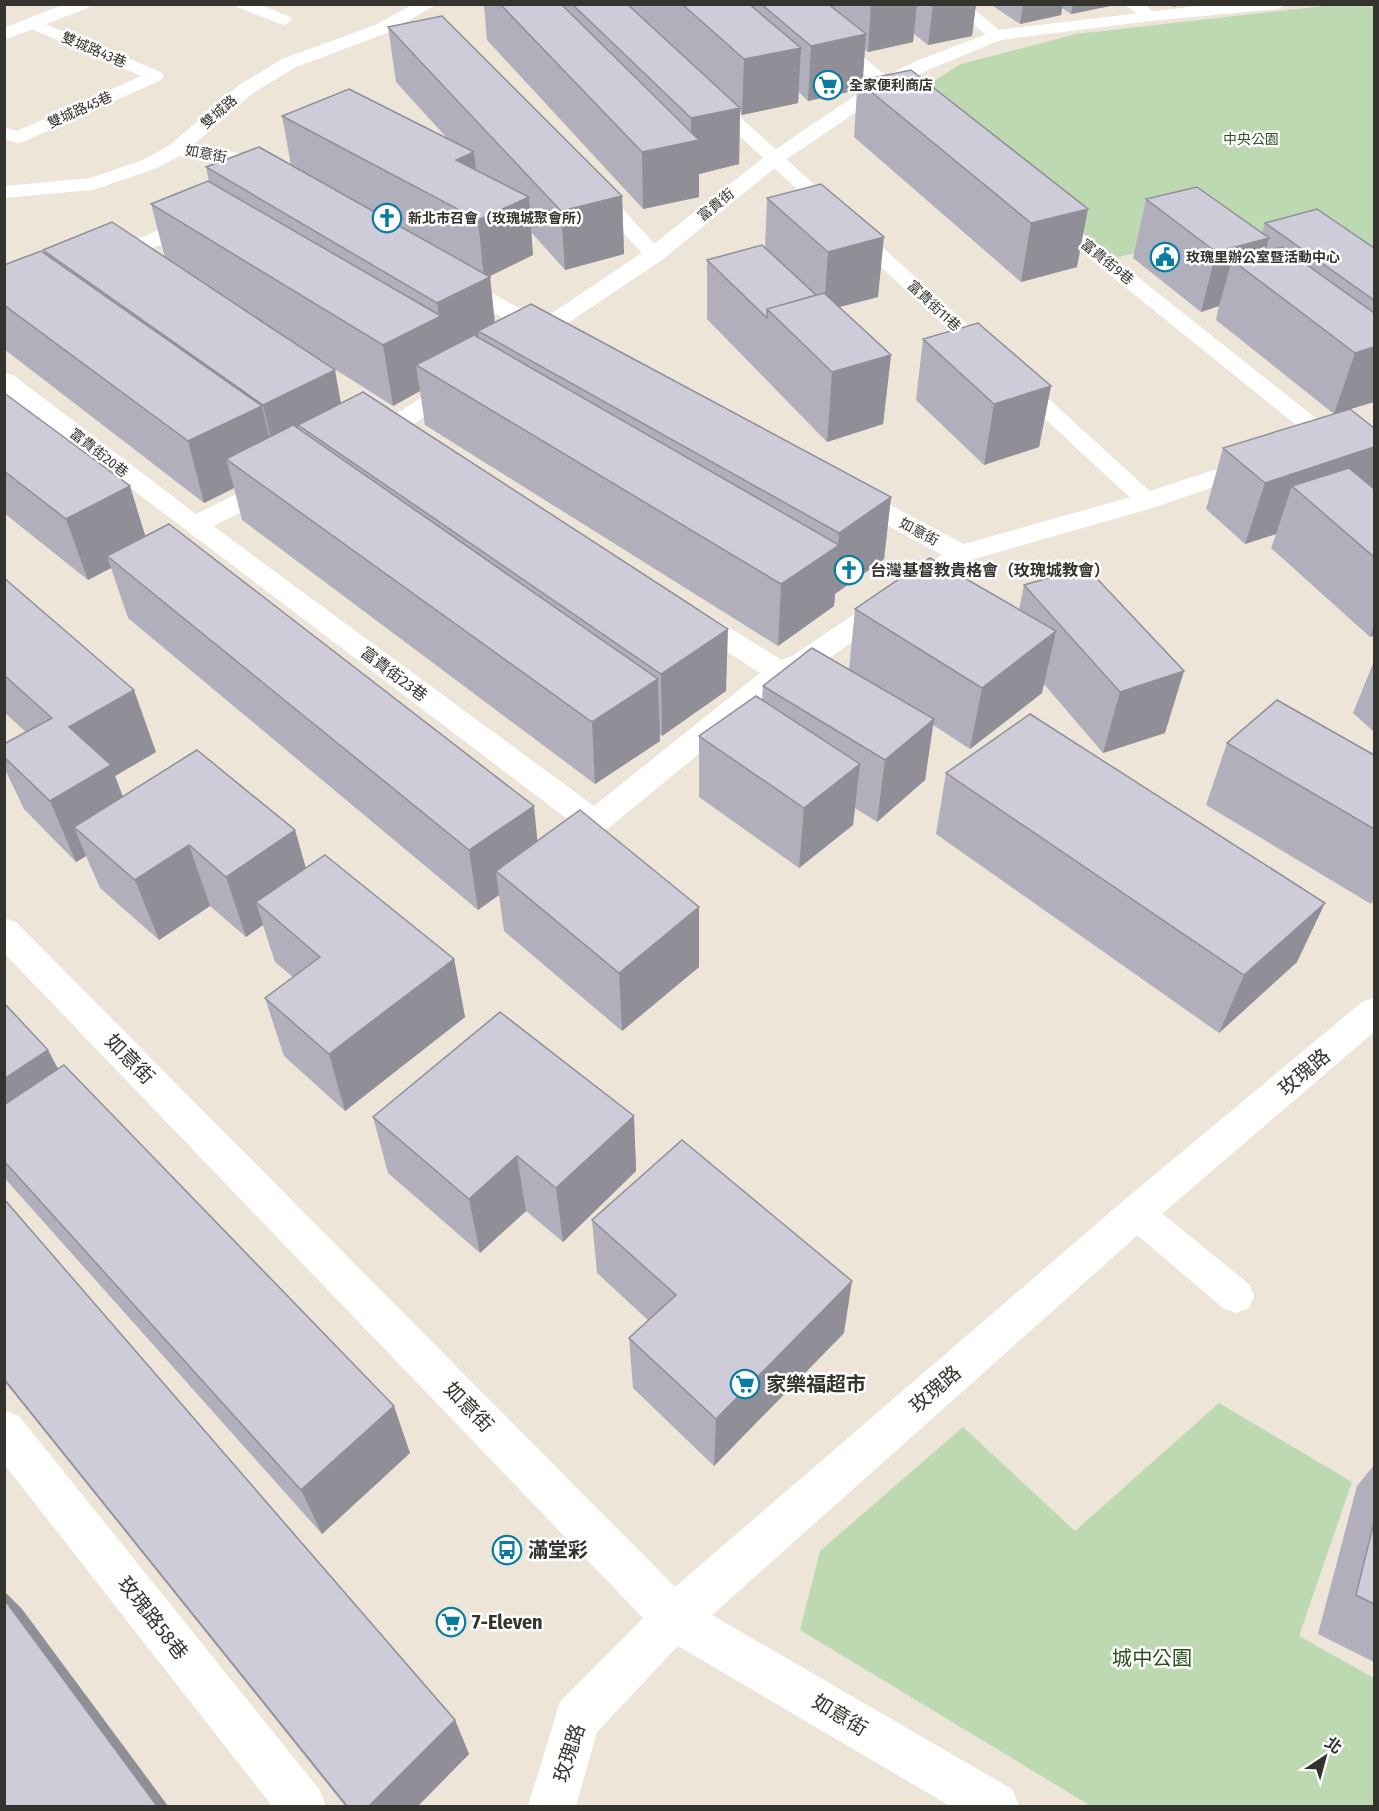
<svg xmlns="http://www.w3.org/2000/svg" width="1379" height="1811" font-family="'Fira Sans Condensed','Noto Sans TC',sans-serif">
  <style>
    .green { fill: #bdd9b2 }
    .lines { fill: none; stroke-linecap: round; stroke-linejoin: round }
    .lane { fill: #fff; fill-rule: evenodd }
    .street { fill: #fff; fill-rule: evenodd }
    .wall { fill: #b1afbb }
    .shaded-wall { fill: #908f98 }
    .building { fill: #ceccd9; stroke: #908f98; stroke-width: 1.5 }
    .labels { text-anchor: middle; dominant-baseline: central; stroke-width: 5; stroke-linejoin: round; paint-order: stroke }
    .far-street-label { font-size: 14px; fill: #35332e; stroke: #fff }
    .far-poi-label { font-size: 14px; font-weight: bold; fill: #35332e; stroke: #fff; text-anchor: start }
    .far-park-label { font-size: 14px; fill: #2a5118; stroke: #fff }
    .poi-label { font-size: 16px; font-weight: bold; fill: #35332e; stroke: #fff; text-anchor: start }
    .street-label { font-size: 16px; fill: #35332e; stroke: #fff }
    .near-street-label { font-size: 20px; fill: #35332e; stroke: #fff }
    .near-poi-label { font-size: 20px; font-weight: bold; fill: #35332e; stroke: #fff; text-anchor: start }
    .near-park-label { font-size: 20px; fill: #2a5118; stroke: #fff }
  </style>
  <rect width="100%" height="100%" fill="#ece5d8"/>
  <path class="green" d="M1332 5H1374V269L1184 242 1114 258 908 97 961 64 1076 34Z
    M1219 1403 1352 1482 1299 1636 1374 1678V1806H1091L800 1630 820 1551 963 1427 1075 1531Z"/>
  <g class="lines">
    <path class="lane" d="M235 4H259L290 17 292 20 284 25 278 23 237 7Z
      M780 4H799L913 98 916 102 913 106H901Z
      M949 4H968L1005 35 1003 39H991Z
      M1124 4H1144L1158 16 1156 19H1144Z
      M33 19 161 72 164 76 161 80 23 142 17 143 4 139V127L17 131 141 76 27 27 25 24 27 21Z
      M710 94 716 95 1155 496 1159 501 1155 506 1147 508 1139 506 704 103 701 99 704 95Z
      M595 184 602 186 661 251 664 255 661 259H647L588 194 585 190 588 186Z
      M1050 211 1057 213 1337 435 1340 440 1337 445 1329 447 1321 445 1043 221 1040 217 1043 213Z
      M1136 1198 1148 1202 1249 1284 1254 1296 1249 1308 1236 1313 1223 1308 1124 1224 1119 1213 1124 1202Z"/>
    <path class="street" d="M65 4H91L88 8 4 40V28Z
      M414 4H437L387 33 296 67 253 93 193 145C223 150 260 152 278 179L275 183 268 185 261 183 246 169 221 162 180 156 157 168 93 190 4 198V186L90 178 143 160 170 145 239 85 282 59 375 25Z
      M1215 4H1287L1278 9 1150 21 1001 40 930 69 892 88 781 163 662 260 559 329 564 335 560 340 552 342 543 340C533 347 527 351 515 348L511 343 526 330 447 288 444 283 447 278 455 276 463 278 542 320 646 250 767 155 878 80 916 61 997 30Z
      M200 213 208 214 211 219 208 224 112 266 104 268 96 266 93 261 96 256Z
      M4 373 13 375 196 514 269 478 278 476 287 478 291 484 287 490 213 526 594 806 760 673 679 621 675 615 679 609 689 606 699 609 782 660 792 656 942 555 840 500 836 494 840 488 849 486 858 488 964 544 1138 495 1247 459 1256 456 1265 459 1269 464 1265 469 1156 507 971 560 812 670 790 679 605 831 594 835 583 831 4 392Z
      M459 377 468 379 471 384 468 389 398 434 374 446 365 449 356 446 352 441 356 436 380 424 450 379Z
      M4 918 16 922 675 1587 1123 1201 1362 1002 1374 998V1032L1149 1225 712 1615 1012 1789 1019 1806H950L678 1646 597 1732 576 1806H528L560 1702 643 1618 4 953Z
      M4 1410 19 1416 319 1789 326 1806H272L4 1464Z"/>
  </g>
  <path class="wall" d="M484 4H976L972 36 928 45 914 34 913 42 868 52 865 50 863 80 911 70 1077 267 1021 282 854 137 857 90 808 101 799 92 798 103 742 115 740 112 739 164 699 174V197L643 209 487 40Z
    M990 4H1110V6L1071 14 1062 8 1061 15 1020 24Z
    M388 27 622 196 624 254 565 270 531 232 533 255 489 276 490 277 495 322 891 497 884 559 835 594 834 606 778 646 425 425 420 391 393 406 292 342 341 403 726 691 662 736 659 734 660 741 595 784 242 520 234 488 204 503 4 349V265L44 253 43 250 165 258 151 204 209 182 206 167 291 165 282 116 446 137 396 82Z
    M767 198 878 297 839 307 891 355 883 424 827 442 707 319V260L765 248Z
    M1146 199 1262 233 1265 223 1374 248V402L1350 409 1374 489V635L1370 637 1271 548 1276 534 1245 544 1206 509 1223 448 1334 414 1216 320 1219 306 1201 312 1133 258Z
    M923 339 1051 386 1039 447 984 465 916 400Z
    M4 393 145 536 699 967 622 1031 504 931 499 895 478 910 128 618 111 568 88 580 4 513Z
    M4 578 156 752 115 776 123 797 295 830 306 868 454 959 465 1017 345 1111 284 1056 265 998 293 977 275 962 263 925 246 937 210 906 159 940 100 888 86 856 76 862 24 809 4 767V744L26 732 4 712Z
    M1024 585 1165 733 1103 753 1044 684 1042 693 970 749 933 725 925 780 877 822 855 808 853 825 799 868 699 797V736L762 700 763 686 849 670 855 609 1019 610Z
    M1374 661V732L1353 713Z
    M1227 743 1374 755V900L1371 904 1206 805Z
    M946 773 1297 962 1219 1033 936 834Z
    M4 1003 48 1050 58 1069 410 1453 322 1534 8 1182 4 1176Z
    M634 1116 636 1171 563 1242 526 1211 480 1253 388 1173 373 1117Z
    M4 1199 455 1720 469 1754 418 1806H345L4 1381Z
    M592 1220 844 1333 714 1466 633 1388 629 1338 649 1321 597 1273Z
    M1374 1465V1662L1318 1634 1357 1486Z"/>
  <path class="shaded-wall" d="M871 4H917L913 42 868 52Z
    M933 4H976L972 36 928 45Z
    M1023 4H1063L1061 15 1020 24Z
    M1073 4H1110V6L1071 14Z
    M1174 4H1185L1173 7Z
    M866 34 862 85 858 81 857 90 808 101 811 46Z
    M801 48 798 103 742 115 744 59Z
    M740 108 739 164 699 174V197L643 209 642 152 691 141V118Z
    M474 152 480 209 456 160Z
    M622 196 624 254 565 270 561 211Z
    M529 197 533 255 484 279 478 220Z
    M1088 209 1077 267 1021 282 1031 223Z
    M884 237 878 297 824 311 828 252Z
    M1269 238 1257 279 1232 260 1219 306 1201 312 1216 252Z
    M490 277 496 337 478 331 480 345 416 365 420 391 393 406 383 345 439 317 437 303Z
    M1374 347V402L1334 414 1355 353Z
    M891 355 883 424 827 442 832 372Z
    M335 370 346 431 298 425 304 453 277 466 263 405Z
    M1051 386 1039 447 984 465 994 404Z
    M262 406 276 467 226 459 234 488 204 503 188 441Z
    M1374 447V487L1368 503 1292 486 1276 534 1245 544 1265 483Z
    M130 486 149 548 107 556 111 568 88 580 66 519Z
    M891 497 884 559 835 594 834 606 778 646 781 584 838 546 839 533Z
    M1374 626V635L1370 637Z
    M728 629 726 691 662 736 661 674Z
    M1056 631 1042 693 970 749 982 688Z
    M1184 671 1165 733 1103 753 1120 692Z
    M658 679 660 741 595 784 592 722Z
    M134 690 156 752 115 776 134 827H74L86 856 76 862 50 801 69 727Z
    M934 719 925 780 877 822 885 760Z
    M860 764 853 825 799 868 804 808Z
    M534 806 540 866 496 871 499 895 478 910 469 850Z
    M295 830 312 891 256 902 263 925 246 937 226 877Z
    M189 845 210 906 159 940 135 880Z
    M1325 903 1297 962 1219 1033 1244 975Z
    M699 907V967L622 1031 619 973Z
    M454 959 465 1017 345 1111 329 1054Z
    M48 1050 78 1107 4 1157V1079Z
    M634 1116 636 1171 563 1242 556 1188Z
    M517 1156 526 1211 480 1253 469 1199Z
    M852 1281 844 1333 714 1466 716 1419Z
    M394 1406 410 1453 322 1534 301 1490Z
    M4 1591 22 1609 168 1806H157L4 1599Z
    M455 1720 469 1754 418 1806H369Z"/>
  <path class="building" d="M500 4H561L699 140 642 152Z
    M572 4H627L740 108 691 118Z
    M682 4H749L801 48 744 59Z
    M761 4H828L866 34 811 46Z
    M442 16 622 196 561 211 388 27Z
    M911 70 1088 209 1031 223 858 81Z
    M349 89 474 152 456 160 529 197 478 220 282 116Z
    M259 147 490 277 437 303 206 167Z
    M208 181 441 316 383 345 151 204Z
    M821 184 884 237 828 252 767 198Z
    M1197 187 1269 238 1216 252 1146 199Z
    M1317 209 1374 248V300L1265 223Z
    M112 222 335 370 263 405 43 250Z
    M762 245 816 295 767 309V318L707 260Z
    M1282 247 1374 313V347L1355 353 1232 260Z
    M41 251 262 406 188 441 4 305V265Z
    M824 293 891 355 832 372 767 309Z
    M531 304 891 497 839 533 478 331Z
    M978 323 1051 386 994 404 923 339Z
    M474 335 839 545 781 584 416 365Z
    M363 392 728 629 661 674 298 425Z
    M4 393 130 486 66 519 4 471Z
    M1350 409 1374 428V447L1265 483 1223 448Z
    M293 425 658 679 592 722 226 459Z
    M1349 468 1374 489V557L1292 486Z
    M169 524 534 806 469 850 107 556Z
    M930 558 1056 631 982 688 855 609Z
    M1086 567 1184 671 1120 692 1024 585Z
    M4 578 134 690 69 727 111 765 50 801 4 757V744L52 718 4 675Z
    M812 648 934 719 885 760 763 686Z
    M756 696 860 764 804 808 699 736Z
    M1277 700 1374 755V829L1227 743Z
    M1030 714 1325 903 1244 975 946 773Z
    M197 750 295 830 226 877 189 845 135 880 74 827Z
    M580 810 699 907 619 973 496 871Z
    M325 855 454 959 329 1054 265 998 320 957 256 902Z
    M4 1003 48 1050 4 1079Z
    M500 1012 634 1116 556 1188 517 1156 469 1199 373 1117Z
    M64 1065 394 1406 301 1490 4 1161V1105Z
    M682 1140 852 1281 716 1419 629 1338 676 1295 592 1220Z
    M4 1199 455 1720 369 1806H347L4 1379Z
    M1374 1522V1604L1356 1595Z
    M4 1599 157 1806H4Z"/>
  <defs>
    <g id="supermarket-ring" transform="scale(1.5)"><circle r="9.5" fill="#fff" stroke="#0a7ca4" stroke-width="1.5"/><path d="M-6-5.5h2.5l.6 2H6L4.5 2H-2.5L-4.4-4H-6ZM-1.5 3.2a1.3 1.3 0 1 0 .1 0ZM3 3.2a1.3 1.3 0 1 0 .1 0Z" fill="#0a7ca4"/></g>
    <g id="church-ring" transform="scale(1.5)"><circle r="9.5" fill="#fff" stroke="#0a7ca4" stroke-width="1.5"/><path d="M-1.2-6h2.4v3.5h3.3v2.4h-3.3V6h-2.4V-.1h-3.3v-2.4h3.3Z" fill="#0a7ca4"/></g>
    <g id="civic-ring" transform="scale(1.5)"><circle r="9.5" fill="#fff" stroke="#0a7ca4" stroke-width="1.5"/><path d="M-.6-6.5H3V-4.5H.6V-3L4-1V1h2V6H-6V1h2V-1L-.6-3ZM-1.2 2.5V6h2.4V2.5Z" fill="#0a7ca4"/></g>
    <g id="bus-ring" transform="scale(1.5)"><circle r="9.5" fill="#fff" stroke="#0a7ca4" stroke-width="1.5"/><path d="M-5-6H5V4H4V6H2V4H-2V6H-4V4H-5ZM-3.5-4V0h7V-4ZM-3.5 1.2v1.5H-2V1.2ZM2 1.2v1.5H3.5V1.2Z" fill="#0a7ca4"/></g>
  </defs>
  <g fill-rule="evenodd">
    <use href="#supermarket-ring" x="828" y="85"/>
    <use href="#church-ring" x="387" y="218"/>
    <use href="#civic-ring" x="1165" y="257"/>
    <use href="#church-ring" x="849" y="570"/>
    <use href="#supermarket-ring" x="745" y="1384"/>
    <use href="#bus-ring" x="507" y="1550"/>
    <use href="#supermarket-ring" x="451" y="1622"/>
  </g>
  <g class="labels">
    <g class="far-street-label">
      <text transform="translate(94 50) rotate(23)">雙城路43巷</text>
      <text transform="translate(80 110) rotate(-24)">雙城路45巷</text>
      <text transform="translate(219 112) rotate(-41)">雙城路</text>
      <text transform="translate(206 154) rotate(10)">如意街</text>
      <text transform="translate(716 205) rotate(-39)">富貴街</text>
      <text transform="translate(1107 262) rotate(39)">富貴街9巷</text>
      <text transform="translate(934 306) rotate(43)">富貴街11巷</text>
      <text transform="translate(99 453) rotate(38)">富貴街20巷</text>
      <text transform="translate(919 532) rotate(28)">如意街</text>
    </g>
    <g class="far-poi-label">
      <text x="849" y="85">全家便利商店</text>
      <text x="408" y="218">新北市召會（玫瑰城聚會所）</text>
      <text x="1186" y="257">玫瑰里辦公室暨活動中心</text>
    </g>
    <g class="far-park-label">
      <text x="1251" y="139">中央公園</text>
    </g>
    <g class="poi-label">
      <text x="870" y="570">台灣基督教貴格會（玫瑰城教會）</text>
    </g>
    <g class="street-label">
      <text transform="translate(394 674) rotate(37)">富貴街23巷</text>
    </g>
    <g class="near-street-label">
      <text transform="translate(130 1059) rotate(46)">如意街</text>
      <text transform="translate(1304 1072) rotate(-40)">玫瑰路</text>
      <text transform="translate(935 1389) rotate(-41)">玫瑰路</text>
      <text transform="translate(469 1407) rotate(46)">如意街</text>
      <text transform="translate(153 1618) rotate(52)">玫瑰路58巷</text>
      <text transform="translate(840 1715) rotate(31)">如意街</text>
      <text transform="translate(569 1753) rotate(-72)">玫瑰路</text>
    </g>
    <g class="near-poi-label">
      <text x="766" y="1384">家樂福超市</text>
      <text x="528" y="1550">滿堂彩</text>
      <text x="472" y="1622">7-Eleven</text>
    </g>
    <g class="near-park-label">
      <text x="1152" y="1658">城中公園</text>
    </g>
  </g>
  <rect width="1379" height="1811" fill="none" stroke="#35332e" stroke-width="12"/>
  <g transform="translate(1325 1757) rotate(36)" stroke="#ffffff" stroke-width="4.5" paint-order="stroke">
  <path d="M0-4.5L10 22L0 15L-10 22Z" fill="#35332e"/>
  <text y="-9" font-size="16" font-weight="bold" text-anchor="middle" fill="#35332e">北</text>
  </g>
</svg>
